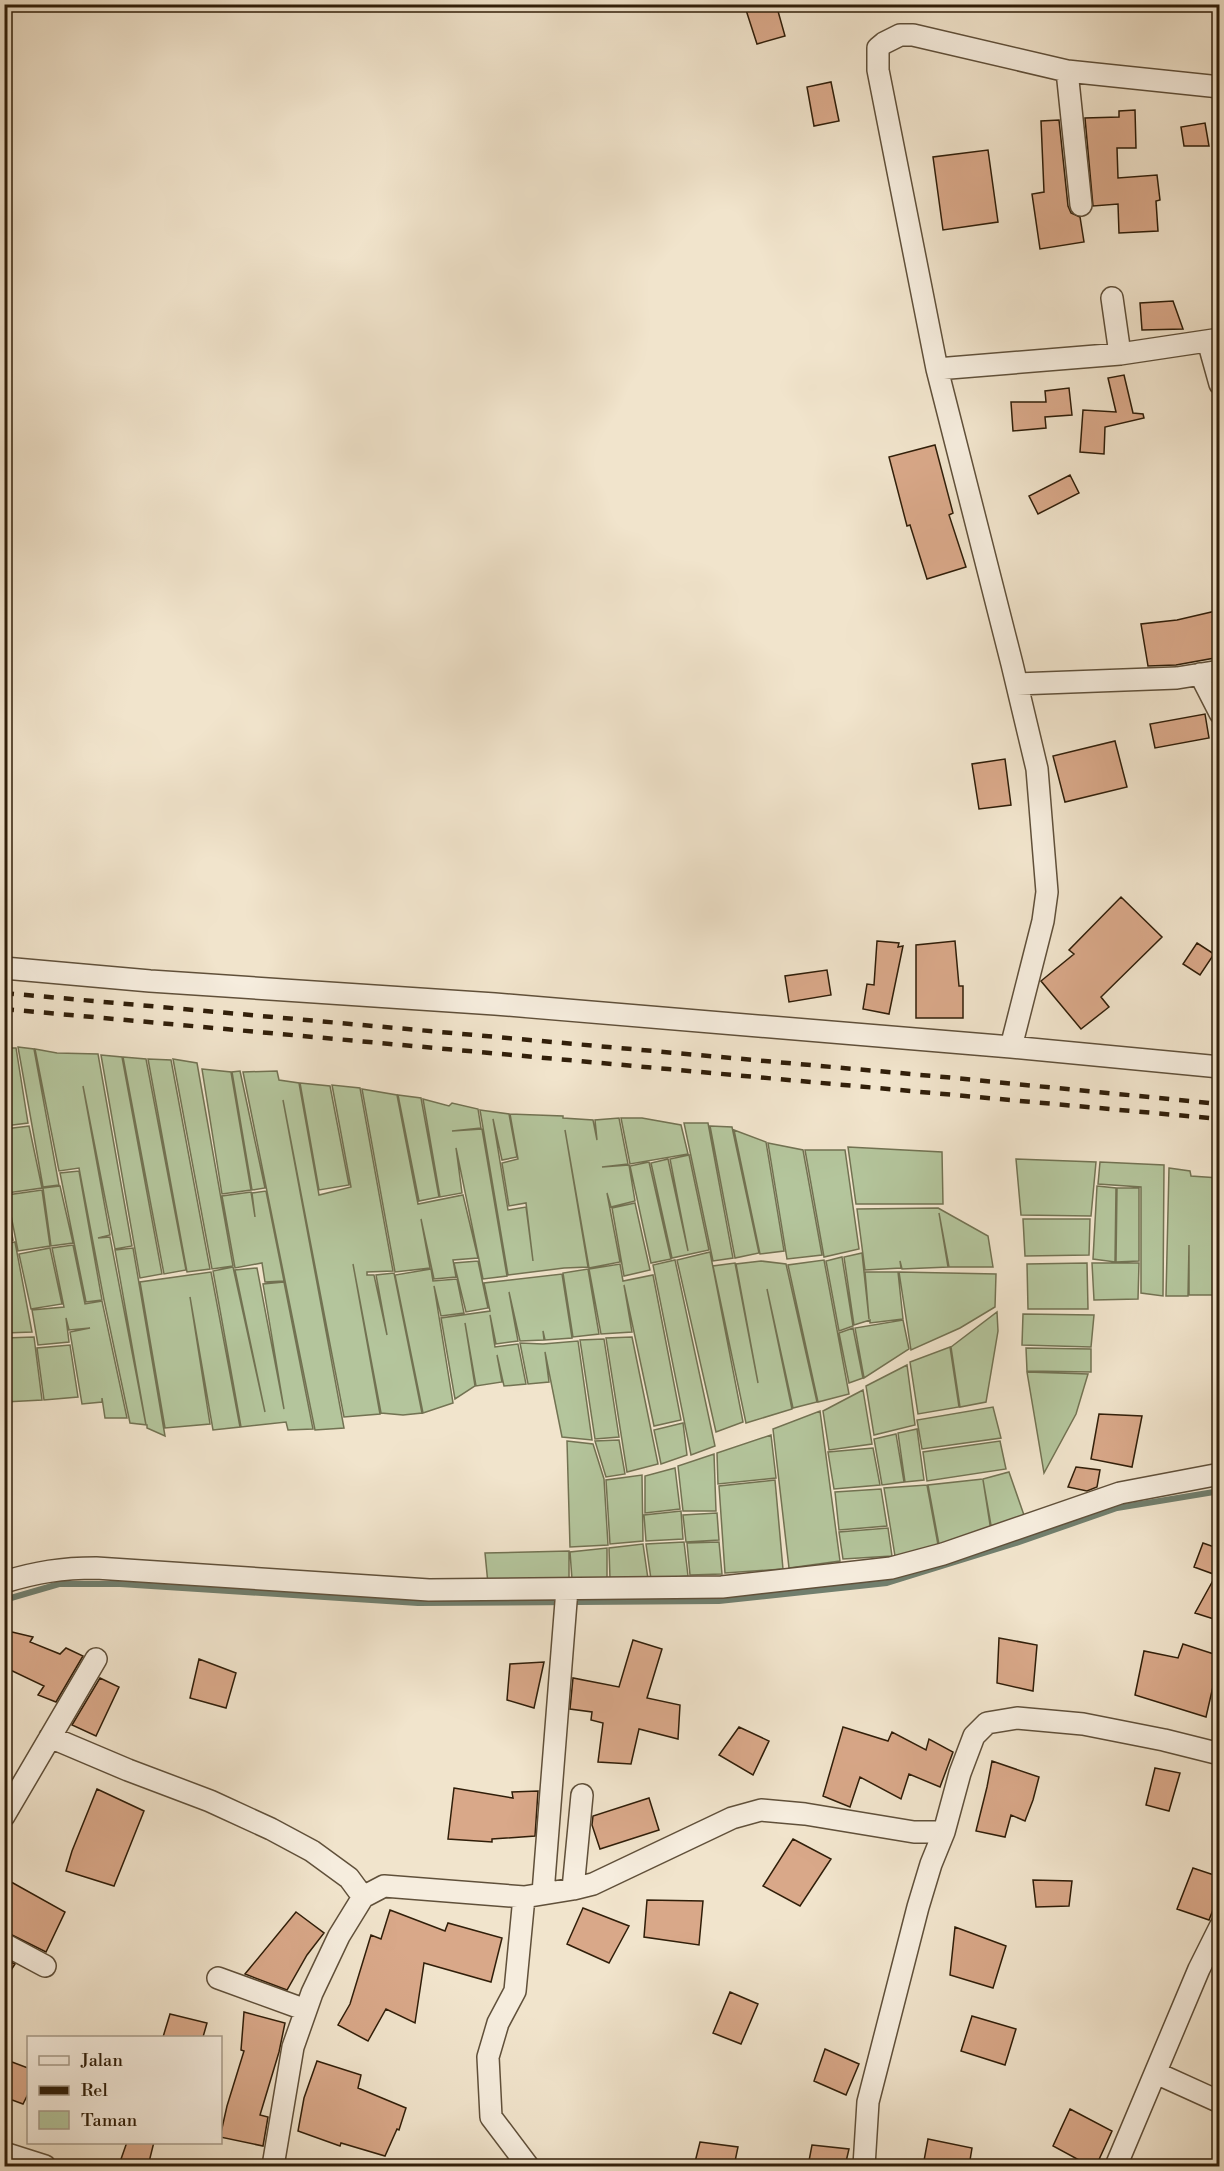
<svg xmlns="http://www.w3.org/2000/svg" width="1224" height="2171" font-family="'Libre Bodoni',serif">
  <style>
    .green { fill: #b4c59c; stroke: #727252; stroke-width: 1.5 }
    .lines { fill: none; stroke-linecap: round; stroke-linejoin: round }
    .stream { stroke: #717f6e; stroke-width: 6 }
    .building { fill: #d9a889; stroke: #301e09; stroke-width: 1.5 }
    .minor-casing { stroke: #60503a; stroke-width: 24 }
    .minor { stroke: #f6edde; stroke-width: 21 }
    .rail { stroke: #301e09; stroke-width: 4.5; stroke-dasharray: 10 10; stroke-linecap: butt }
  </style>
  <rect width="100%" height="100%" fill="#f1e4cc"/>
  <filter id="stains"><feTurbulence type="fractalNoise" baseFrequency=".00333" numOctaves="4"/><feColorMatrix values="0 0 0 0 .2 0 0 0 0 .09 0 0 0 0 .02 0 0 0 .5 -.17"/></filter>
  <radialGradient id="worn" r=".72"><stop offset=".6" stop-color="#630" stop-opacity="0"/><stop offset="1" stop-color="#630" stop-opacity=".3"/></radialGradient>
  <path class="green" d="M18 1047 34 1049 59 1185 43 1187Z
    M5 1048H16L28 1123 5 1126Z
    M35 1049 57 1053 98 1054 132 1246 115 1249 83 1086 110 1235 98 1238 110 1237 146 1425 115 1250 133 1248 165 1436 147 1428V1425L130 1423 104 1300 79 1168 59 1171Z
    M101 1055 122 1057 162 1274 140 1278Z
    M123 1057 146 1059 186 1270 164 1274Z
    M148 1059 171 1060 210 1269 187 1272Z
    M173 1059 197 1063 233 1266 212 1269Z
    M202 1069 231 1072 251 1190 222 1194Z
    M240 1071 265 1188 252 1190 232 1072Z
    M277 1071 279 1080 299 1083 319 1195 351 1187 332 1085 360 1088 393 1271 367 1272V1275H374L387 1335 376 1275 394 1273 422 1413 403 1415 381 1413 353 1264 380 1414 344 1417 283 1100 344 1428 315 1430 243 1072Z
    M300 1083 330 1086 349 1185 319 1190Z
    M362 1089 397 1095 418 1204 463 1195 478 1258 453 1260 456 1277 434 1279 421 1219 430 1268 395 1272Z
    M398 1095 421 1098 439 1197 419 1201Z
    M423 1099 449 1106 452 1103 478 1109 481 1128 452 1131 482 1129 507 1276 483 1279 456 1148 462 1193 440 1197Z
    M480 1110 509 1114 517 1157 502 1160 493 1119 508 1210 526 1207 533 1261 526 1203 509 1206 502 1163 518 1159 510 1114 563 1116V1118L593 1120 597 1140 595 1120 619 1118 628 1164 602 1167 629 1165 635 1201 611 1207 607 1193 620 1262 589 1268 565 1130 588 1267 564 1268 508 1275Z
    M621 1118H642L681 1125 688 1154 630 1164Z
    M684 1123H708L733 1258 713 1261Z
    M29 1126 42 1188 7 1193 4 1179 5 1129Z
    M710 1126 732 1127 759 1253 735 1258Z
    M734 1130 766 1142 784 1251 760 1254Z
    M768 1143 803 1150 822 1255 787 1259Z
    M848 1147 942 1152 943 1204H856Z
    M805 1150H845L859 1249 824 1257Z
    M689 1155 709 1250 672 1258 651 1163 668 1159 688 1251 670 1159Z
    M1016 1159 1096 1162 1091 1216 1021 1215Z
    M649 1162 671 1259 651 1263 630 1166Z
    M1100 1162 1164 1165 1163 1296 1141 1293V1187L1098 1184Z
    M1169 1168 1190 1171 1191 1176 1219 1178 1218 1295H1189V1245L1188 1296H1166Z
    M79 1171 102 1300 86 1302 60 1173Z
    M60 1186 73 1243 51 1246 43 1188Z
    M1097 1186 1116 1188 1115 1262 1093 1259Z
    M1117 1188H1139V1261L1116 1262Z
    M42 1190 50 1246 18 1251 7 1195Z
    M266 1191 284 1281 265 1282 262 1263 235 1268 222 1196 251 1192 255 1217 252 1193Z
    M4 1199H5L13 1240 5 1241Z
    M635 1203 650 1270 624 1276 612 1208Z
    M938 1208 988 1236 993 1267H949L939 1213 948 1267 902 1269 900 1261 901 1268 865 1270 857 1209Z
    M1023 1219H1090L1089 1255 1025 1256Z
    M15 1242 32 1332 5 1333V1244Z
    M73 1245 85 1304 102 1301 127 1418H105L102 1398V1402L82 1404 70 1332 90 1328 69 1330 66 1318 69 1342 38 1345 32 1310 64 1307 52 1248Z
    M50 1248 62 1304 31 1309 19 1254Z
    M710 1252 743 1422 716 1432 677 1260Z
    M862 1253 869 1319 865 1272H898L903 1319 870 1323V1320L854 1325 844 1257Z
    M842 1257 853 1326 839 1331 826 1261Z
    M675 1260 715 1446 691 1455 653 1265Z
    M824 1260 849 1394 818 1402 788 1265Z
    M478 1261 488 1308 466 1312 454 1263Z
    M761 1261 786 1264 817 1402 793 1408 767 1289 792 1409 746 1423 713 1266 735 1263 758 1383 736 1264Z
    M1087 1263 1088 1309H1028L1027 1264Z
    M1092 1263H1139L1138 1299 1094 1300Z
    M620 1264 623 1281 653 1275 681 1420 654 1426 624 1285 632 1332 601 1334 589 1269Z
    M233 1267 265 1412 235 1270 257 1268 284 1409 263 1284 284 1282 313 1429 288 1430 286 1422 241 1427 213 1271Z
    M431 1269 433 1281 457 1279 464 1313 441 1316 434 1286 453 1403 423 1413 395 1275Z
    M588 1269 599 1334 573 1337 563 1273Z
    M211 1272 240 1427 213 1430 190 1297 210 1424 165 1428 140 1282Z
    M899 1272 996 1274 995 1307 960 1328 911 1350Z
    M562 1274 572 1338 545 1340 543 1331 544 1340 520 1341 509 1292 518 1341 496 1344 490 1315 495 1347 518 1344 526 1384 504 1386 497 1355 502 1382 476 1386 465 1323 475 1386 455 1399 441 1318 490 1311 484 1283Z
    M997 1312 998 1331 986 1402 960 1407 951 1347Z
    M1023 1314 1094 1315 1091 1347 1022 1345Z
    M903 1320 909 1349 864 1378 855 1328Z
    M853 1328 863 1378 849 1383 839 1333Z
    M34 1337 42 1400 5 1402V1338Z
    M632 1337 658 1464 627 1472 606 1338Z
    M604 1339 619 1437 595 1439 580 1340Z
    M578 1341 592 1440 562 1437 545 1352 549 1382 528 1384 520 1343 543 1344Z
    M70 1345 78 1397 44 1400 37 1348Z
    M950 1347 959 1407 918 1414 910 1362Z
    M1026 1348 1091 1349V1372L1027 1371Z
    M907 1365 915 1425 874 1435 866 1386Z
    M1027 1372 1088 1374 1076 1414 1044 1473Z
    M863 1390 872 1444 829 1450 823 1411Z
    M993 1407 1001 1438 922 1449 917 1420Z
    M820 1411 840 1561 789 1568 773 1429Z
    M683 1423 687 1455 661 1464 654 1430Z
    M917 1429 924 1480 905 1482 898 1433Z
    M896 1434 904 1482 882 1485 874 1439Z
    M771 1435 776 1478 718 1484 717 1453Z
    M619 1440 625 1474 606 1477 595 1441Z
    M567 1441 593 1444 604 1479 608 1545 570 1547Z
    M1000 1441 1006 1469 927 1481 923 1452Z
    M873 1448 880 1485 834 1489 828 1452Z
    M714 1454 716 1511H683L678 1466Z
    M675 1468 680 1509 645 1513V1476Z
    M1009 1472 1025 1518 992 1531 983 1480 991 1531 940 1550 928 1485 983 1479Z
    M642 1475 643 1541 610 1544 606 1480Z
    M775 1480 783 1569 725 1573 719 1486Z
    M927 1485 939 1550 895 1556 884 1488Z
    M881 1489 887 1526 839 1530 835 1492Z
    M681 1511 683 1539 646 1541 644 1515Z
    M717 1513 719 1540 686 1542 683 1515Z
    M888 1528 892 1556 843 1559 839 1532Z
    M684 1542 688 1576 651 1579 646 1544Z
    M719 1542 722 1574 690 1575 687 1543Z
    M643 1544 648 1579H610L609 1548Z
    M607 1548V1579H572L570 1552Z
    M569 1551V1583L488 1584 485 1553Z"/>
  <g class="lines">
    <path class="stream" d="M4 1600 59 1584H120L418 1603 719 1601 887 1583 1013 1544 1117 1508 1220 1491"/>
  </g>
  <path class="building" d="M765 4H776L785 36 757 44 746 10Z
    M831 82 839 121 814 126 807 87Z
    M1135 110 1136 148H1117L1118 178 1157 175 1160 200 1156 201 1158 231 1119 233 1118 204 1093 206 1085 118 1119 117V111Z
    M1059 120 1068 206 1071 213 1080 217 1084 242 1040 249 1032 194 1044 192 1041 121Z
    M1205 123 1209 146H1184L1181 127Z
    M988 150 998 222 943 230 933 157Z
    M1173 301 1183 329 1142 330 1140 303Z
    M1124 375 1133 413 1143 414 1144 418 1105 427 1104 454 1080 452 1083 410 1116 412 1108 378Z
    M1069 388 1072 415 1045 417 1046 428 1013 431 1011 402H1046L1045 391Z
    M935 445 953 513 949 515 966 567 927 579 910 525 907 526 889 457Z
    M1070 475 1079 493 1038 514 1029 496Z
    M1220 610V657L1176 665 1148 666 1141 624 1177 620Z
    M1205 714 1209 738 1155 748 1150 724Z
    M1115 741 1127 787 1065 802 1053 756Z
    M1005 759 1011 805 979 809 972 764Z
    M1121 897 1162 937 1101 997 1109 1007 1081 1029 1041 981 1074 954 1069 950Z
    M877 941 899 943 898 947 903 946 889 1014 863 1009 867 984 874 985Z
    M955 941 959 986H963V1018H916V945Z
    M1197 943 1214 954 1200 975 1183 964Z
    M827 970 831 995 789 1002 785 976Z
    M1099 1414 1142 1416 1132 1467 1091 1459Z
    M1076 1467 1100 1470 1097 1487 1087 1491 1068 1487Z
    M1203 1543 1220 1549V1621L1195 1613 1216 1575 1194 1567Z
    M12 1632 33 1637 30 1642 60 1654 66 1648 83 1656 56 1702 38 1695 44 1686 4 1667V1647Z
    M999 1638 1037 1645 1033 1691 997 1683Z
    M633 1640 662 1649 647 1698 680 1705 678 1739 639 1729 631 1764 598 1762 603 1723 591 1720 592 1712 570 1709 573 1678 619 1687Z
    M1183 1644 1220 1656 1206 1717 1135 1695 1144 1651 1178 1658Z
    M199 1659 236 1673 226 1708 190 1698Z
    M544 1662 534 1708 507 1700 510 1664Z
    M100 1678 119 1687 96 1736 72 1725Z
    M739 1727 769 1741 753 1775 719 1755Z
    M843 1727 888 1741 892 1732 926 1750 929 1739 953 1752 940 1787 909 1774 901 1799 860 1777 850 1807 823 1796Z
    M992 1761 1039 1777 1033 1800 1025 1821 1011 1815 1005 1837 976 1831 987 1787Z
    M1155 1768 1180 1773 1169 1811 1146 1805Z
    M454 1788 513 1798 512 1792 538 1791 535 1836 492 1839V1842L448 1839Z
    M97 1789 144 1811 114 1886 66 1871 72 1851Z
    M649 1798 659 1830 600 1849 592 1825 593 1816Z
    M793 1839 831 1859 800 1906 763 1886Z
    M1193 1868 1220 1877V1892L1209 1920 1177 1909Z
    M4 1878 65 1912 46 1952 4 1931Z
    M1033 1880 1072 1881 1069 1906 1036 1907Z
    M647 1900 703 1901 699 1945 644 1937Z
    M583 1908 629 1926 609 1963 567 1944Z
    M390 1910 445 1931 448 1923 502 1938 491 1982 424 1963 415 2023 386 2009 368 2041 338 2025 350 2004 371 1935 381 1939Z
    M296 1912 324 1933 307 1955 287 1990 245 1974Z
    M955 1927 1006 1946 993 1988 950 1975Z
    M4 1959 15 1964 4 1981Z
    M730 1992 758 2004 741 2044 713 2033Z
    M244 2012 285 2023 279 2052 260 2115 268 2117 263 2146 220 2137 227 2106 244 2051 241 2050Z
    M170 2014 207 2023 203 2037H163Z
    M972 2016 1016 2029 1005 2065 961 2051Z
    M825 2049 859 2064 846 2095 814 2081Z
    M4 2059 28 2068V2094L23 2104 4 2097Z
    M317 2061 361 2075 358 2088 406 2108 399 2130 397 2129 385 2156 341 2143 340 2146 298 2131 304 2098Z
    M1070 2109 1112 2131 1096 2166H1090L1053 2146Z
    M928 2139 972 2148 969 2166H923Z
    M127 2142H154L148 2166H136L120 2162Z
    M700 2142 738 2147 734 2166H694Z
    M812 2145 849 2149 845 2166H808Z"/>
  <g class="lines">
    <g class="minor-casing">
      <path id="minor" d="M1081 205 1067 71 1220 87
        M1112 298 1120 354
        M1208 341 1220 384
        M937 369 1120 354 1220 339
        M1200 674 1220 713
        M1017 684 1177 678 1220 671
        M4 968 150 981 495 1004 1011 1047 1220 1067
        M1011 1047 1043 921 1047 892 1037 769 1012 664 937 369 878 70V48L884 43 900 35H913L1067 71
        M4 1582C37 1572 62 1568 96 1568L429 1590 722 1587 891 1568 943 1554 1120 1493 1220 1474
        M50 1737 128 1770 210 1801 271 1829 312 1851 349 1878 363 1897
        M4 1816 96 1659
        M573 1889 582 1795
        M543 1893 567 1589
        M524 1897 515 1991 498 2023 488 2057 491 2117 528 2166
        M4 1944 45 1966
        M218 1978 306 2010
        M1156 2073 1220 2102
        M4 2153 45 2166
        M273 2166 293 2047 312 1993 339 1936 363 1897 384 1886 524 1897 573 1889 593 1884 732 1818 761 1810 805 1814 914 1832H944L960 1773 974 1736 987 1723 1017 1718 1083 1724 1164 1740 1220 1754
        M864 2166 868 2102 918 1907 931 1864 944 1832
        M1116 2166 1199 1969 1220 1927"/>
    </g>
    <use href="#minor" class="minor"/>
    <path class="rail" d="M4 993 944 1077 1220 1104
      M4 1009 1220 1119"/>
  </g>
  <rect width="1224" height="2171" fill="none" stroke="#f1e4cc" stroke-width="24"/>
  <rect x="6" y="6" width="1212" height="2159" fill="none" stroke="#301e09" stroke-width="3"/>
  <rect x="12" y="12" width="1200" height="2147" fill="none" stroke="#301e09" stroke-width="1.5"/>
  <rect x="27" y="2036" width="195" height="108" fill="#f6edde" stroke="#a79a89" stroke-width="1.5"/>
  <rect x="39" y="2056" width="30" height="9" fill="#f6edde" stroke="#a79a89" stroke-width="1.5"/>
  <text x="81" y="2066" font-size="18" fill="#301e09">Jalan</text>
  <rect x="39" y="2086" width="30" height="9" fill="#301e09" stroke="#a79a89" stroke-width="1.5"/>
  <text x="81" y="2096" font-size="18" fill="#301e09">Rel</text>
  <rect x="39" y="2111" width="30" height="18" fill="#b4c59c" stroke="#a79a89" stroke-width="1.5"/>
  <text x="81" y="2126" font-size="18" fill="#301e09">Taman</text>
  <rect width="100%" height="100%" filter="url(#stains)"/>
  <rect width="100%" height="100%" fill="url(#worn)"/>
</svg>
